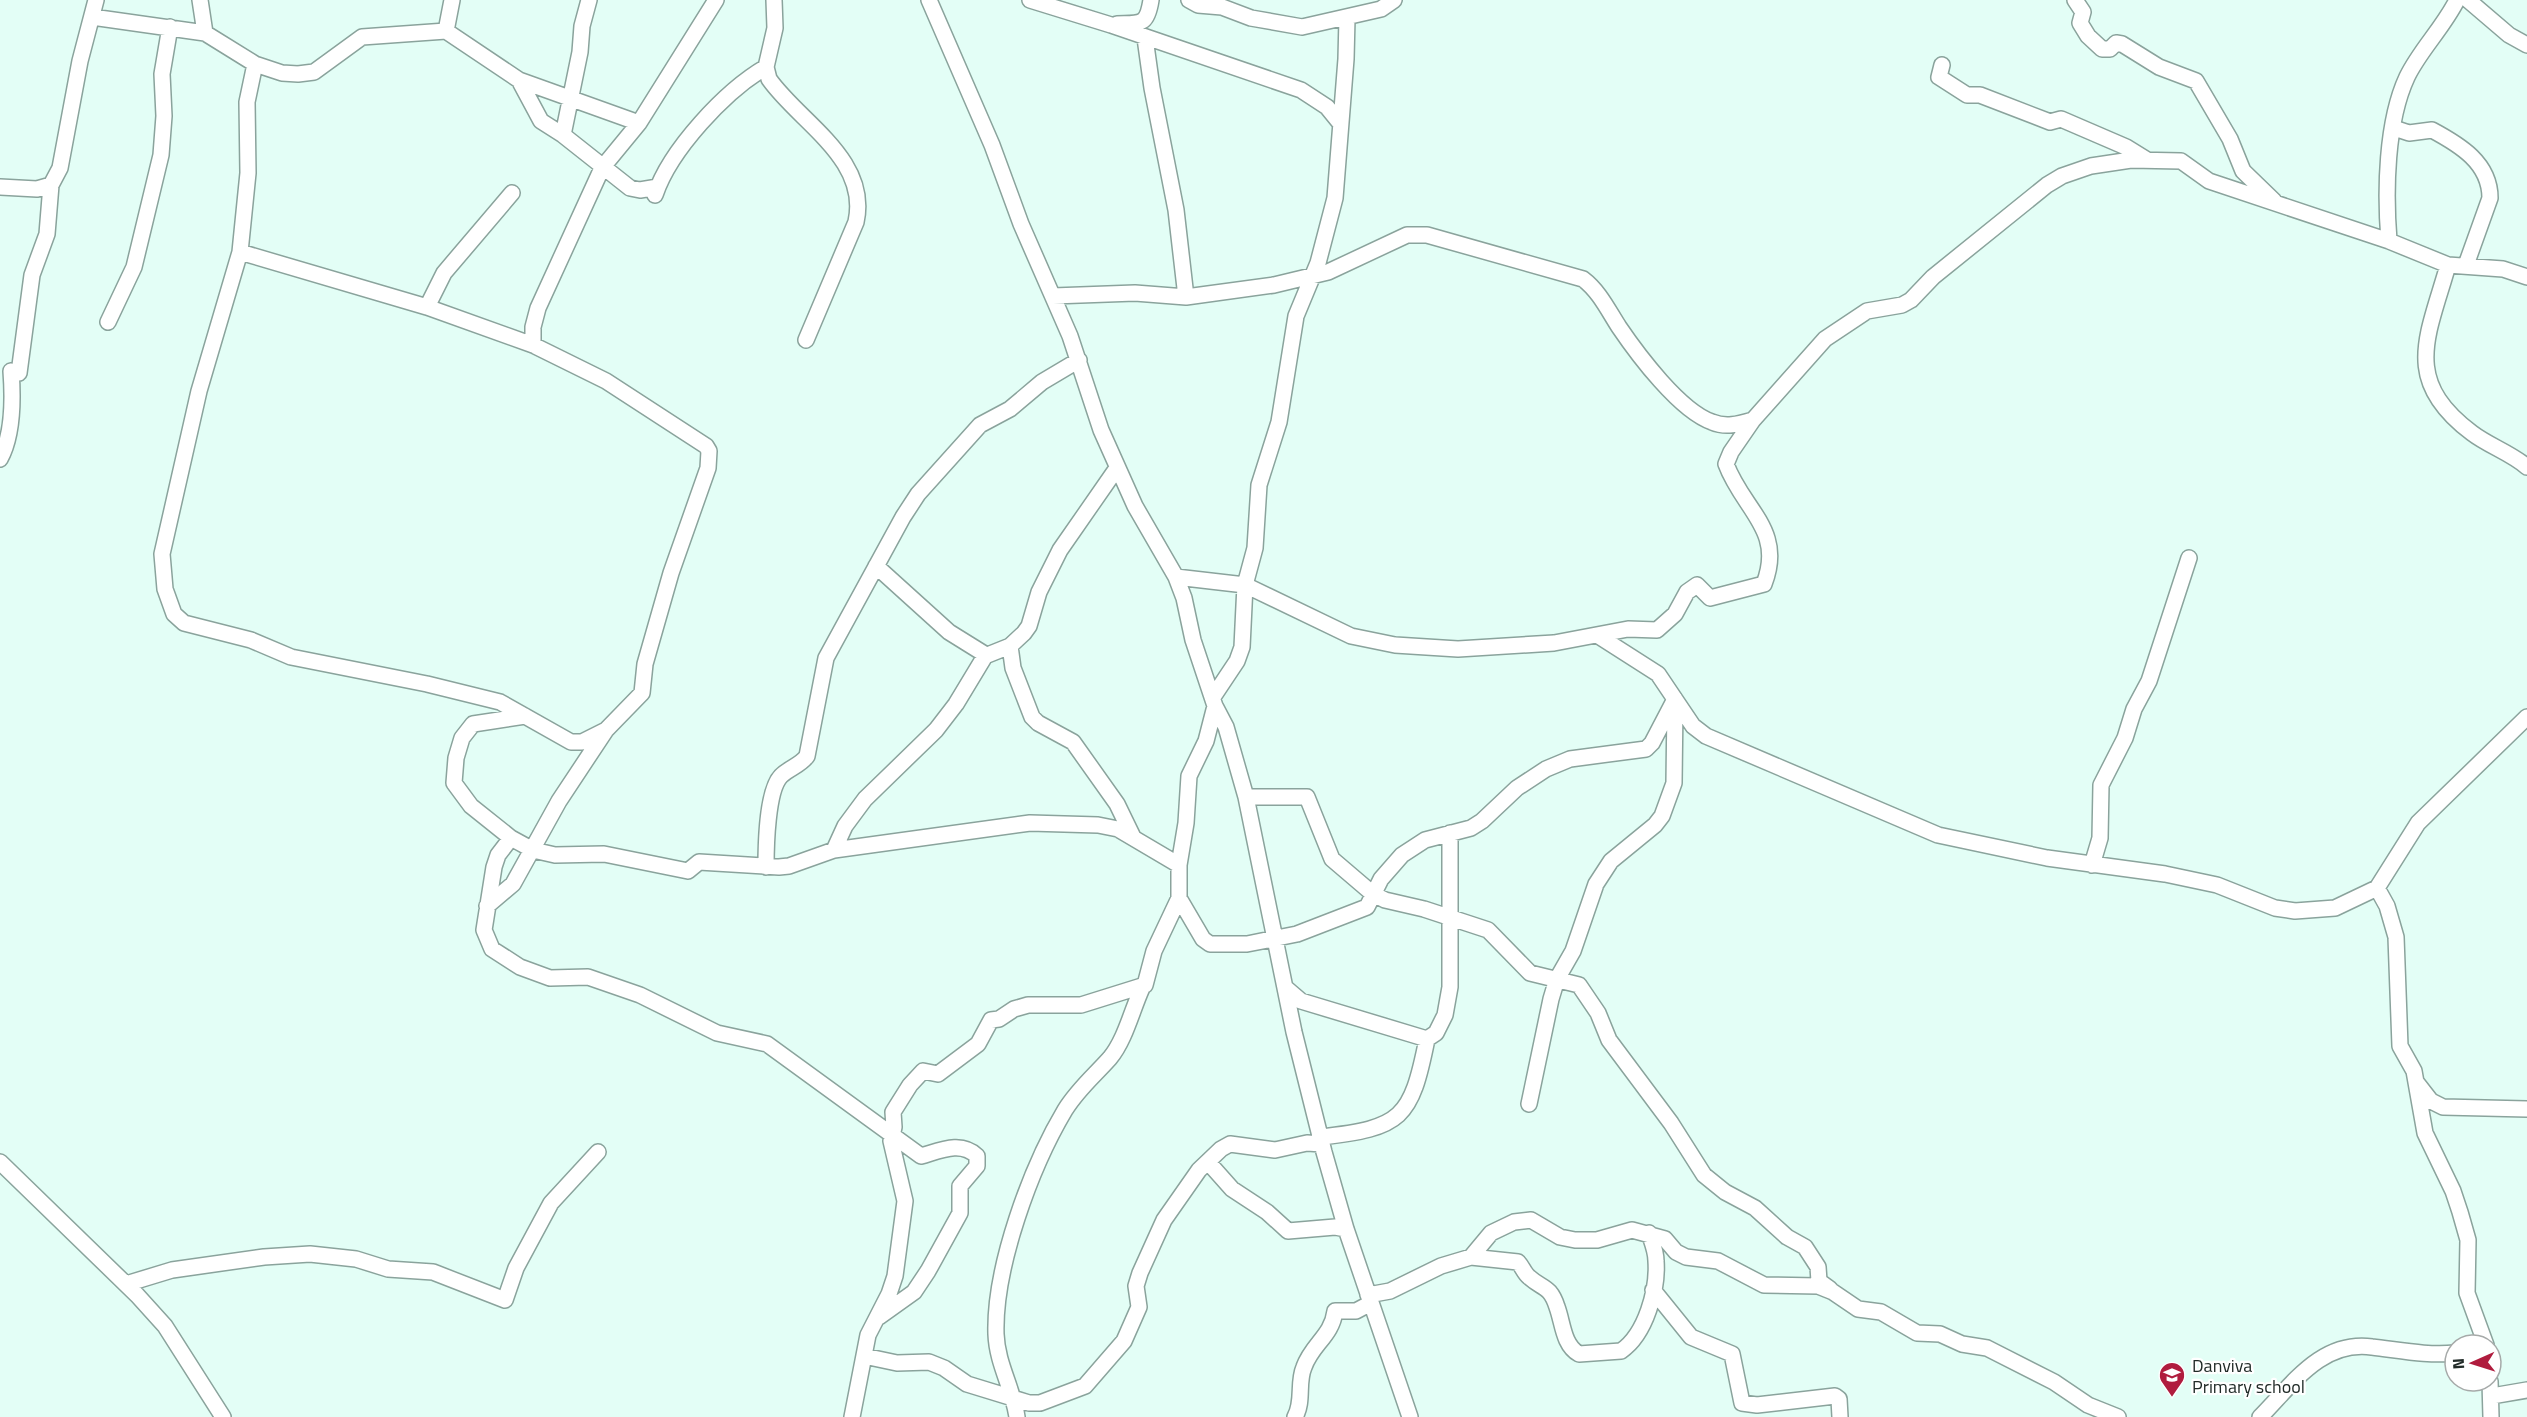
<svg xmlns="http://www.w3.org/2000/svg" width="2527" height="1417" font-family="'Titillium Web',sans-serif">
  <style>
    .lines { fill: none; stroke-linecap: round; stroke-linejoin: round }
    .minor-casing { stroke: #8aa39c; stroke-width: 18 }
    .minor { stroke: #fff; stroke-width: 15 }
    .labels { text-anchor: middle; dominant-baseline: central; stroke-width: 4.5; stroke-linejoin: round; paint-order: stroke }
    .poi-label { font-size: 18px; fill: #212b28; stroke: #fff; text-anchor: start }
  </style>
  <rect width="100%" height="100%" fill="#e3fef6"/>
  <g class="lines">
    <g class="minor-casing">
      <path id="minor" d="M200 0 205 33
        M589 0 582 26 580 52 563 135 630 188 640 190 658 187
        M774 0 775 28 766 67 769 79C799 122 870 159 856 222L806 340
        M929 0 992 145 1021 224 1070 336 1101 430 1135 506 1176 577 1184 598 1193 640 1215 706 1226 727 1246 797 1294 1032 1324 1152 1346 1229 1410 1417
        M1030 0 1111 25 1301 90 1327 107 1340 123
        M1189 0 1198 5 1222 7 1251 18 1302 27 1381 9 1394 0
        M2075 0 2083 12 2080 23 2088 36 2102 49H2110L2116 43 2122 44 2159 67 2196 81 2230 139 2243 171 2274 201
        M2468 0 2509 35 2527 45
        M92 17 205 33 255 64 282 73 298 74 314 72 362 37 446 31 519 80 639 123
        M1117 24C1141 23 1147 26 1151 0
        M446 31 452 0
        M1145 38 1152 88 1176 210 1186 297
        M255 64 247 102 248 173 240 252 199 391 162 554 165 589 174 614 184 623 251 640 291 657 427 684 500 702 571 742H582L606 730
        M1942 65 1939 77 1967 95H1980L2050 122 2061 119 2126 147 2147 160
        M519 80 541 121 563 135
        M2394 128 2409 133 2432 130C2460 145 2490 163 2490 198L2466 265
        M0 187 37 189 51 185
        M655 195C670 150 725 91 766 67
        M2389 241C2385 192 2386 122 2407 77 2420 50 2443 28 2457 0
        M240 252 427 307 533 345 606 381 706 446 709 451 708 468 671 573 645 664 642 693 606 730 559 801 513 884 487 906
        M2448 265C2428 336 2401 380 2472 433 2489 446 2511 453 2527 467
        M1053 296 1135 293 1186 297 1274 285 1328 272 1407 235H1427L1583 279C1599 291 1608 310 1619 327 1638 355 1680 411 1712 422 1726 428 1739 424 1753 420
        M427 307 444 273 512 193
        M108 322 134 267 161 155 164 116 162 74 170 27
        M533 345V327L538 308 602 168 639 123 716 0
        M0 459C13 435 13 397 11 371L19 373 32 275 47 234 51 185 60 168 80 61 96 0
        M876 566 949 632 986 655
        M1176 577 1245 585 1351 636 1395 645 1458 649 1554 643 1628 629 1657 630 1675 614 1687 592 1697 585 1710 598 1764 584C1785 530 1743 510 1726 464L1731 452 1753 420 1825 339 1867 311 1902 305 1911 300 1933 277 2047 185 2062 176 2091 166 2131 160 2181 161 2209 181 2389 241 2448 265 2503 269 2527 277
        M1597 635 1658 674 1693 726 1706 736 1938 835 2047 858 2165 874 2217 885 2275 908 2295 911 2335 908 2377 888 2418 823 2527 717
        M1010 646 1013 668 1032 717 1038 723 1073 742 1117 804 1133 837
        M1213 697 1237 661 1242 647 1245 585 1255 548 1259 485 1279 422 1296 316 1318 263 1335 198 1346 59 1347 18
        M525 716 473 724 462 738 456 758 454 783 471 806 511 838 533 850 555 855 604 854 688 871 699 862 779 867 789 866 834 850 1030 823 1098 825 1118 829 1179 865
        M1246 797H1307L1332 859 1373 894 1385 900 1424 909 1488 930 1530 973 1579 985 1598 1013 1609 1040 1671 1123 1704 1175 1725 1192 1755 1208 1787 1237 1805 1247 1818 1267 1819 1281 1830 1289
        M511 838 498 855 494 867 484 930 492 949 520 967 550 978 588 977 640 995 717 1033 767 1044 921 1156C939 1151 961 1140 977 1156V1166L960 1186V1213L928 1271 914 1292 879 1317
        M834 850 845 826 865 799 936 730 956 704 985 656 1010 646 1024 633 1029 626 1039 592 1060 550 1117 468
        M2092 865 2100 838 2101 785 2125 738 2134 709 2149 681 2189 558
        M766 867C766 847 767 790 781 776 789 768 801 765 807 756L826 658 903 517 918 494 980 425 1010 409 1042 382 1079 360
        M2377 888 2387 906 2396 937 2400 1046 2414 1071 2425 1133 2453 1191 2460 1212 2468 1240 2467 1293 2486 1345
        M1179 898 1203 939 1210 944H1247L1297 934 1367 907 1381 879 1402 855 1425 840 1471 828 1482 821 1517 788 1546 769 1570 759 1646 749 1652 743 1675 699
        M1287 989 1301 1001 1427 1039
        M2417 1083 2431 1101 2443 1107 2527 1109
        M1529 1104 1551 999 1557 979 1573 951 1596 884 1611 861 1655 825 1662 816 1674 783 1675 705
        M1320 1137C1402 1128 1411 1119 1427 1039L1436 1033 1445 1015 1450 987V833
        M0 1162 137 1295 165 1326 223 1417
        M1208 1162 1232 1189 1267 1212 1288 1231 1335 1227 1346 1229
        M1471 1257 1518 1262C1522 1266 1524 1273 1529 1277 1542 1289 1550 1285 1557 1307 1563 1323 1563 1345 1579 1354L1621 1351C1646 1334 1658 1289 1656 1261 1656 1251 1652 1242 1649 1233
        M126 1284 172 1270 264 1257 310 1254 356 1259 388 1269 433 1272 505 1300 516 1268 551 1203 598 1152
        M1653 1290 1691 1337 1732 1354 1742 1403 1757 1405 1835 1396 1839 1399 1840 1417
        M1368 1295 1390 1291 1441 1266 1471 1257 1491 1233 1514 1222 1531 1220 1560 1237 1575 1240H1597L1632 1230 1665 1239 1676 1252 1686 1257 1718 1261 1764 1285 1818 1286 1833 1292 1858 1309 1881 1312 1917 1333 1940 1334 1962 1344 1987 1348 2054 1382 2088 1405 2118 1417
        M864 1356 897 1363 929 1362 944 1368 967 1384 1029 1403H1040L1085 1386 1124 1341 1139 1307 1136 1286 1140 1273 1164 1220 1199 1170 1221 1149 1230 1144 1275 1150 1307 1143 1322 1144
        M2490 1381 2491 1417
        M2492 1396 2527 1390
        M852 1417 868 1335 889 1294 895 1276 905 1201 891 1141 894 1127 893 1112 910 1085 923 1071 938 1074 978 1044 991 1020 999 1019 1014 1009 1028 1005H1081L1145 985 1154 951 1179 898V865L1186 823 1189 776 1206 741 1215 706
        M1017 1417C1013 1388 997 1364 996 1334 994 1267 1031 1167 1065 1110 1078 1089 1094 1076 1110 1058 1125 1040 1132 1010 1142 988
        M1295 1417C1304 1401 1297 1383 1304 1367 1312 1344 1332 1336 1335 1311H1356L1371 1303
        M2260 1417C2292 1385 2321 1340 2372 1347 2399 1350 2428 1356 2455 1353"/>
    </g>
    <use href="#minor" class="minor"/>
  </g>
  <defs>
    <g id="school-pin" transform="scale(1.35)"><path d="M0 17L-7.5 6A9.5 9.5 0 1 1 7.5 6Z" fill="#b01c3e" stroke="#fff"/><path d="M0-5L7-2L0 1L-7-2ZM-4 1L0 2.5L4 1V4Q0 6-4 4Z" fill="#fff"/></g>
  </defs>
  <g fill-rule="evenodd">
    <use href="#school-pin" x="2172" y="1375"/>
  </g>
  <g class="labels">
    <g class="poi-label">
      <text x="2192" y="1365">Danviva<tspan x="2192" dy="21">Primary school</tspan></text>
    </g>
  </g>
  <g transform="translate(2473 1363) rotate(267)"><circle r="28" fill="#ffffff" stroke="#a6aaa9" stroke-width="1.5"/>
  <path d="M0-4.5L10 22L0 15L-10 22Z" fill="#b01c3e"/>
  <text y="-9" font-size="16" font-weight="bold" text-anchor="middle" fill="#212b28">N</text>
  </g>
</svg>
